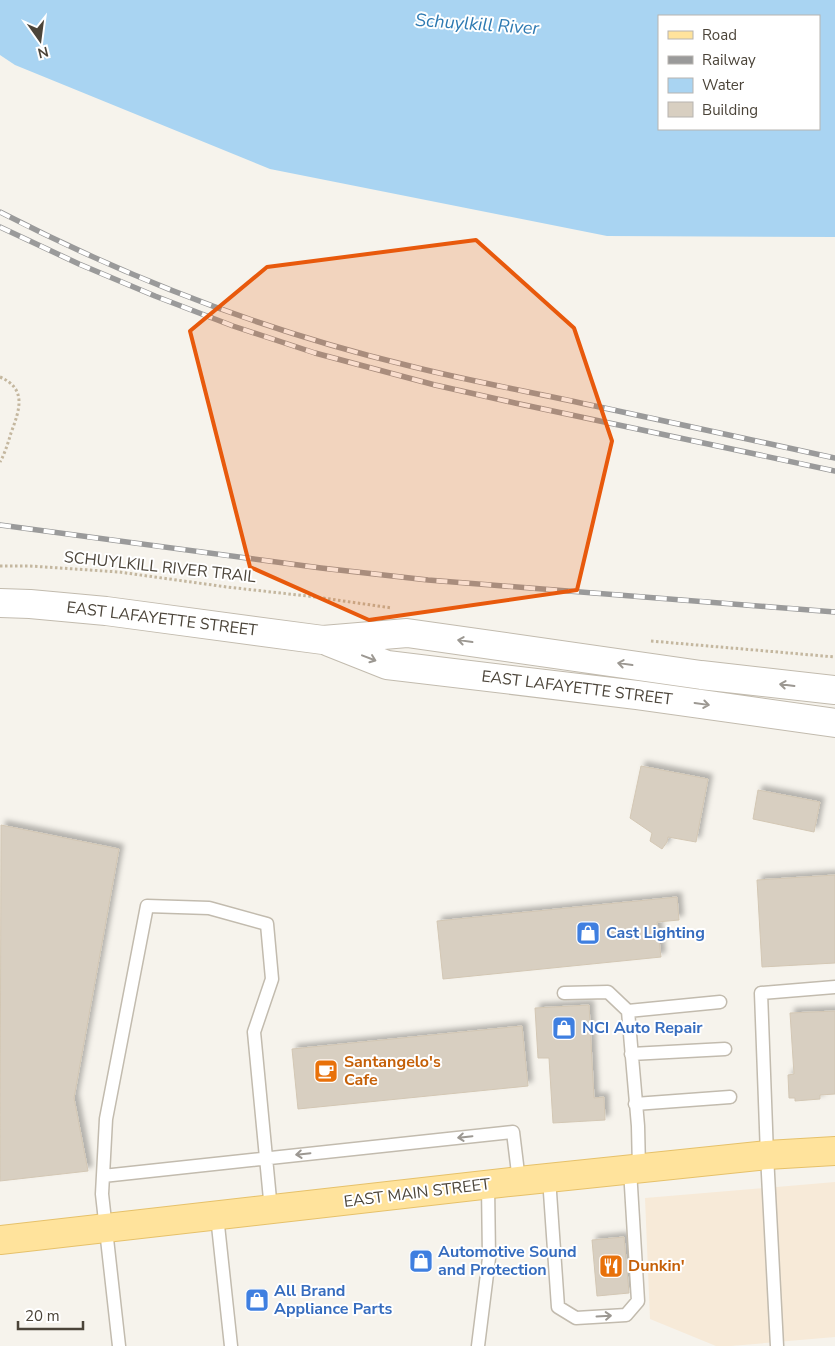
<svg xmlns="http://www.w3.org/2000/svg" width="835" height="1346" font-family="'Nunito Sans',sans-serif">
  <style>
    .commercial { fill: #f7ead8 }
    .water { fill: #a9d4f2; fill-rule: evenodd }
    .building { fill: #d8cfc1; stroke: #d3c7b4; filter: url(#shadow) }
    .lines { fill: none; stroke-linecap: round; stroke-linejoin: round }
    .service-casing { stroke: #c2bbae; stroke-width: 15 }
    .tertiary-casing { stroke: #c2bbae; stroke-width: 30 }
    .primary-casing { stroke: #e6c16a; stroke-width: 30 }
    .path { stroke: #c4b79f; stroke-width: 3; stroke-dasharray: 2.5 2.5; stroke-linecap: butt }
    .service { stroke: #fff; stroke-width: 12 }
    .tertiary { stroke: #fff; stroke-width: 28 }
    .primary { stroke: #ffe39c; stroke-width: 28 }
    .rail-casing { stroke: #9a9a9a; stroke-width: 5.5 }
    .rail { stroke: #fff; stroke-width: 4; stroke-dasharray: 11; stroke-linecap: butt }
    .oneway { stroke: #9c9892 }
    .marked { fill: #e8590c; fill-opacity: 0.2; stroke: #e8590c; stroke-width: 4; stroke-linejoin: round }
    .labels { text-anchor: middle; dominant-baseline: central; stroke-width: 4; stroke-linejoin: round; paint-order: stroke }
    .street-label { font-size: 16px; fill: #4b4439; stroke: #fff }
    .shop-label { font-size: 16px; font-weight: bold; fill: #366cbe; stroke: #fff; text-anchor: start }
    .food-label { font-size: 16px; font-weight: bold; fill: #c56008; stroke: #fff; text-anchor: start }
    .water-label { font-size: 18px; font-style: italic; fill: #2e7ab2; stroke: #fff }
  </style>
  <defs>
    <filter id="shadow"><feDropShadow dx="4.5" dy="-4.5" stdDeviation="2.5" flood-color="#0004"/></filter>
  </defs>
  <rect width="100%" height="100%" fill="#f6f3ec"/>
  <path class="commercial" d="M835 1182V1337L731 1346H716L650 1319 645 1198Z"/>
  <path class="water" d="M0 0H835V237L607 236 270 169 15 65 0 55ZM659 16H819V129H659Z"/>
  <path class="building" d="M641 766 708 779 696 842 668 837 667 842 662 849 650 841 652 833 630 818Z
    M758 790 820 802 814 832 753 819Z
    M1 825 119 849 74 1098 88 1171 0 1181Z
    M835 875V963L762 967 757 880Z
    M677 897 679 920 657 922 661 957 443 979 437 921Z
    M589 1005 594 1098 604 1097 605 1120 553 1123 549 1058H538L535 1008Z
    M835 1011V1094L820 1095V1099L795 1101V1098H789L788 1075 794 1074 790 1013Z
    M522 1026 528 1086 298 1109 292 1049Z
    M624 1237 629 1293 597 1296 592 1240Z"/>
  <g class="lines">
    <g class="service-casing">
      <path id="service" d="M564 993 608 992 628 1011 720 1002
        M628 1011 638 1126 639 1169
        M631 1054 725 1049
        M635 1104 730 1097
        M103 1176 513 1132 519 1181
        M549 1178 558 1307 576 1318 626 1315 638 1301 630 1170
        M217 1216 231 1346
        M119 1346 102 1194 106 1119 147 906 209 908 267 924 272 979 254 1032 271 1210
        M478 1346 489 1258 488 1185
        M777 1346 767 1155 761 993 835 987"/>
    </g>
    <g class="tertiary-casing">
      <path id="tertiary" d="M0 603 30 604 106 611 323 640 407 633 701 675 835 690
        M329 642 387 665 637 695 835 723"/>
    </g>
    <g class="primary-casing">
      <path id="primary" d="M0 1240 519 1181 767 1155 835 1151"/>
    </g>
    <path class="path" d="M0 377C28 389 19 411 11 433 8 443 5 453 0 462
      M0 566H30L119 572 227 587 316 597 392 608
      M651 641 835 657"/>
    <use href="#service" class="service"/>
    <use href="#tertiary" class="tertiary"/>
    <use href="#primary" class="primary"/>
    <g class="rail-casing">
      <path id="rail" d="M0 212C128 278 265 331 406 365 468 381 532 392 595 406 675 423 755 441 835 458
        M0 227 79 264 155 296 233 326 315 353 435 385 515 403 835 471
        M0 525 321 568 428 580 835 612"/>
    </g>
    <use href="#rail" class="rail"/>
  </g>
  <defs><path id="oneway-shaft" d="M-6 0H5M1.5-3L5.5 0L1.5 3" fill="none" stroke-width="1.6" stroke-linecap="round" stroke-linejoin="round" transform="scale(1.25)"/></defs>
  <g class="oneway">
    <use href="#oneway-shaft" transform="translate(465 641) rotate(-172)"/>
    <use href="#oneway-shaft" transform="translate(369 658) rotate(21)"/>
    <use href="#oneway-shaft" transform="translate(625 664) rotate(-172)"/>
    <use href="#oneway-shaft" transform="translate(787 685) rotate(-173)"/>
    <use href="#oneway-shaft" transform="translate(702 704) rotate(8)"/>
    <use href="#oneway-shaft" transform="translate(465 1137) rotate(174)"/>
    <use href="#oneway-shaft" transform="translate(303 1154) rotate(174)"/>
    <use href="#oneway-shaft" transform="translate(604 1316) rotate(-3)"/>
  </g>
  <path class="marked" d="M476 240 574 328 612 441 577 590 369 620 250 567 190 331 267 267Z"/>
  <defs>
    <g id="shop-square" transform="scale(1.25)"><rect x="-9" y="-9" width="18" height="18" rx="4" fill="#3f7fe0" stroke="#fff"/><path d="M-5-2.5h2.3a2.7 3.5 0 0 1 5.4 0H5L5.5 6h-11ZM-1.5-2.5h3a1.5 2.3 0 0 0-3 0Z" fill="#fff"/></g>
    <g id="cafe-square" transform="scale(1.25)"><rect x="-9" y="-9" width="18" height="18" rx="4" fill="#e8710a" stroke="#fff"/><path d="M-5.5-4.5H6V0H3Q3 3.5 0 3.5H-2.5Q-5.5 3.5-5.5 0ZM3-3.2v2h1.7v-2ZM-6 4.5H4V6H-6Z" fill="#fff"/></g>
    <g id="restaurant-square" transform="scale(1.25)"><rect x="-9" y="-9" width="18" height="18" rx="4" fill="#e8710a" stroke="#fff"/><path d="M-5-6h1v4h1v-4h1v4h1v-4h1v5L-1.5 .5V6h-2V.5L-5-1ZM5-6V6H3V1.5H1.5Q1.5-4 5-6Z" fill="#fff"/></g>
  </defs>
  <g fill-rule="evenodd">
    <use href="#shop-square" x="588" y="933"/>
    <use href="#shop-square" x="564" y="1028"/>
    <use href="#cafe-square" x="326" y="1071"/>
    <use href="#shop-square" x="421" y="1261"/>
    <use href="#restaurant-square" x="611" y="1266"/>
    <use href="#shop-square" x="257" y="1300"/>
  </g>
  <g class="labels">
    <g class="street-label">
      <text transform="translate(160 567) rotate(6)">SCHUYLKILL RIVER TRAIL</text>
      <text transform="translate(162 619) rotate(7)">EAST LAFAYETTE STREET</text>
      <text transform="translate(577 688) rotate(7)">EAST LAFAYETTE STREET</text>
      <text transform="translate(417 1193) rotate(-7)">EAST MAIN STREET</text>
    </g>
    <g class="shop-label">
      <text x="606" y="933">Cast Lighting</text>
      <text x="582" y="1028">NCI Auto Repair</text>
      <text x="438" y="1252">Automotive Sound<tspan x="438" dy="18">and Protection</tspan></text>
      <text x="274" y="1291">All Brand<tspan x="274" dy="18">Appliance Parts</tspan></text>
    </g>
    <g class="food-label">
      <text x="344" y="1062">Santangelo's<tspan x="344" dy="18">Cafe</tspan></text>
      <text x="628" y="1266">Dunkin'</text>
    </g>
    <g class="water-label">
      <text transform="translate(477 24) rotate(4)">Schuylkill River</text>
    </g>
  </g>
  <rect x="658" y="15" width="162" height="115" fill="#ffffff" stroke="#b7b4b0"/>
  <rect x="668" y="31" width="25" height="8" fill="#ffe39c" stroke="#b7b4b0"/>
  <text x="702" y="40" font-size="15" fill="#4b4439">Road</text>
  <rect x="668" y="56" width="25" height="8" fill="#9a9a9a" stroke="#b7b4b0"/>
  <text x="702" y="65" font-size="15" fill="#4b4439">Railway</text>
  <rect x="668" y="78" width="25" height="15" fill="#a9d4f2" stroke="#b7b4b0"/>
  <text x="702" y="90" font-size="15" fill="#4b4439">Water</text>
  <rect x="668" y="102" width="25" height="15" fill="#d8cfc1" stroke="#b7b4b0"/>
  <text x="702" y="115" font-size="15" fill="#4b4439">Building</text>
  <g transform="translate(40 40) rotate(166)" stroke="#ffffff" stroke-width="4" paint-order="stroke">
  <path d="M0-4L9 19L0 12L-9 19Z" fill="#4b4439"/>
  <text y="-8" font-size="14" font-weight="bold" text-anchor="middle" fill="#4b4439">N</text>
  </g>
  <path d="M18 1321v8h65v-8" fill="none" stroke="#4b4439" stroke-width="2.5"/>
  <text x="25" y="1321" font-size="15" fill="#4b4439" stroke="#ffffff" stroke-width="4" paint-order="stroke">20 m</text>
</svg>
